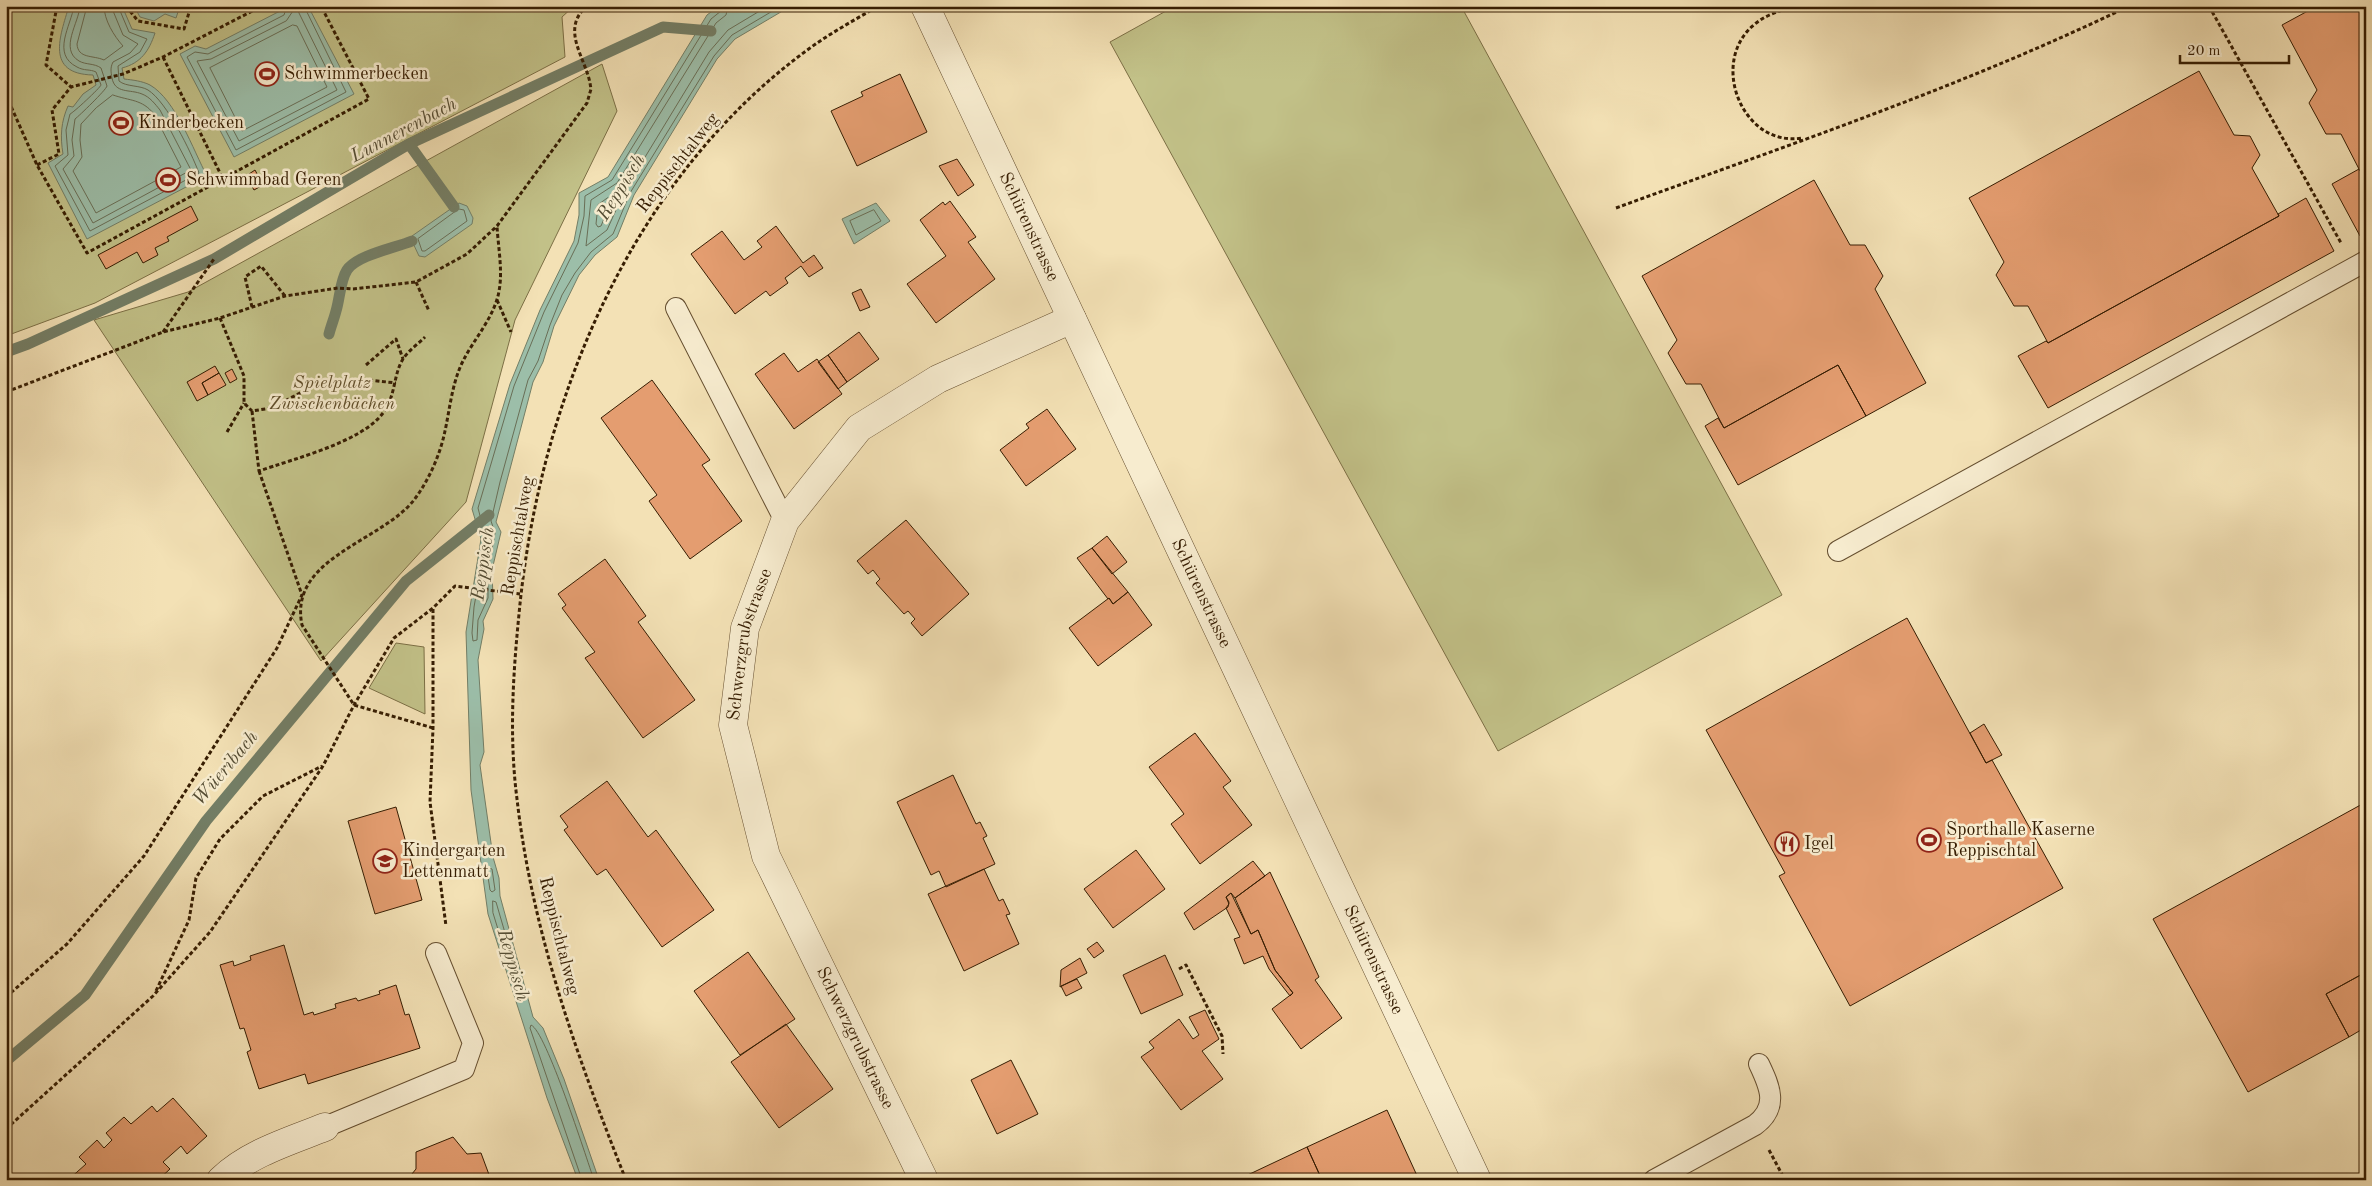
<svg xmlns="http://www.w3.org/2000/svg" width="2372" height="1186" font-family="'Old Standard TT',serif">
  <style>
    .green { fill: #c2c188; stroke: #7c6f45 }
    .water { fill: #9cbea9; stroke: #737e66 }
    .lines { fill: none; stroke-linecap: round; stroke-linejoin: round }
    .shore { stroke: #696e56; stroke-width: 1 }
    .stream { stroke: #737e66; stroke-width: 11 }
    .building { fill: #e49d70; stroke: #361d02 }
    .service-casing { stroke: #654e2f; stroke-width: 22 }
    .minor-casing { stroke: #654e2f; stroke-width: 29 }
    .path { stroke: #361d02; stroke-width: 3; stroke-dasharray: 4 2.5; stroke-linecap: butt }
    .service { stroke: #f7eccf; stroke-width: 20 }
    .minor { stroke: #f7eccf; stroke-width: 28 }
    .labels { text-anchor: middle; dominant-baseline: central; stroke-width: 5; stroke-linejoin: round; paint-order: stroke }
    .poi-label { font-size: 18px; fill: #361d02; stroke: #f7eccf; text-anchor: start }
    .street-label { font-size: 18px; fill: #361d02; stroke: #f7eccf }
    .park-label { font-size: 18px; font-style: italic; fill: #604e2a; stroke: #f7eccf }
    .water-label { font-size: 19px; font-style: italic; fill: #554d34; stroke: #f7eccf }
  </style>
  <rect width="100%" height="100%" fill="#f3e1b5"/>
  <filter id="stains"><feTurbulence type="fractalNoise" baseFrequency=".004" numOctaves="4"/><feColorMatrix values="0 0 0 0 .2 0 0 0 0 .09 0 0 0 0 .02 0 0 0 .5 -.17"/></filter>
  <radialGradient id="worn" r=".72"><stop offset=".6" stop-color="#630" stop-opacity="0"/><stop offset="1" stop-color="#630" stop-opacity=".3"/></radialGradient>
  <path class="green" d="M6 6H574L562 17 565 57 95 303 6 336Z
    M1175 6H1461L1782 595 1498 751 1110 42Z
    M602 64 617 111 515 320 466 502 321 661 94 320 188 292Z
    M396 643 424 647 425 714 369 688Z"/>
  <path class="water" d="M69 6H122L132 29 155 33C149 51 141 63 122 68L124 79C133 80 142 81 150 85 176 100 193 150 207 176L87 239 48 163 63 154C60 136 61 122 68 106L73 107 83 94 96 85 93 75C45 74 60 36 69 6Z
    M134 6H180L176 18 165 14 154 21 140 17Z
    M283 6H308L354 94 234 157 180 54 195 46 206 49 282 10Z
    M719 6H791L735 39 717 59 634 195 617 237 595 255 579 275 554 326 543 362 533 382 496 522 501 532 492 570 493 599 483 621 484 629 478 660 484 752 480 765 493 857 499 878 500 896 533 1017 543 1028 564 1079 599 1180H578L547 1098 488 914 471 790 466 632 481 539 472 509 510 384 540 310 574 241 579 215V193L608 177 707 15Z
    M459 203 467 206 473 218 472 224 425 257 419 256 412 241V236Z
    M876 203 890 221 854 244 842 219Z"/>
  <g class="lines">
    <path class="shore" d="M74 6C71 26 51 54 77 67 84 71 90 69 96 72L101 85C100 88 73 113 70 114L66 130 68 155 55 166 90 231 199 173C191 152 167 102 148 90 140 85 126 87 119 81L118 66 140 52 147 39 129 32 118 6
      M80 6C79 23 59 49 79 61 86 65 94 63 101 68L107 86C106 90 79 116 75 119L72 140 74 156 63 169 93 223 191 170 160 110C155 104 150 97 142 94 130 89 115 94 112 78 111 72 110 68 113 62L130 53 138 44 123 35 111 6
      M87 6 77 44C78 59 93 55 104 60L123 46C114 36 104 20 104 6
      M287 6 284 15 208 54 195 52 187 57 236 150 346 92 304 6
      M722 6 721 11 711 19 612 180 585 196 584 216 578 243 544 312 514 386 478 508 486 539 474 607 472 633 473 641 477 640 478 620 488 598V569L495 533 491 521 500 482 528 380 538 361 550 325 562 295 575 273 591 252 613 234 630 193 714 56 732 35 781 6
      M728 6 726 15 716 23 617 183 591 200 586 246 607 230 625 190 709 52 728 30 768 6
      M294 10 298 11 337 90 239 141 197 61 211 59 286 21Z
      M293 25 297 26 327 87 242 131 210 68Z
      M113 95C130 101 142 99 154 114L181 167 96 213 73 171 82 157 80 140 81 124 96 108Z
      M608 198 611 202 601 226 598 227 596 224 598 205Z
      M459 209 464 210 467 221 425 251H422L418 239Z
      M874 210 881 221 856 235 850 221Z
      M489 868 492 869 495 890 492 892 490 890 487 870Z
      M493 901 496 902 510 950 508 953 505 952 493 913Z
      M582 1180 530 1028 531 1025C546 1031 586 1157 594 1180"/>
    <path class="stream" d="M409 144 454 207
      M329 334C331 326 334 319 336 311 340 298 340 281 347 270 357 255 395 248 412 241
      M6 352 28 344 214 259 409 144 663 27 711 31
      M6 1061 85 995 206 821 406 581 489 515"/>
  </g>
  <path class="building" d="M2317 6H2366V168L2360 171 2341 134H2326L2309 103 2317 90 2282 25Z
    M2199 71 2234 135 2250 136 2260 155 2252 168 2279 216 2048 343 2028 306H2014L1996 275 2004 262 1969 198Z
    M900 74 927 132 857 166 831 111 863 96 861 92Z
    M957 159 974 185 958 196 939 166Z
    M2366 168V233L2360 236 2332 184 2359 169 2360 171Z
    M255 170 263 185 254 190 246 176Z
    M1814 180 1850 245H1865L1883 276 1875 289 1926 383 1866 416 1838 365 1724 428 1701 384H1686L1668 353 1677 340 1642 276Z
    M2306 198 2334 251 2048 408 2018 356 2046 341 2048 343 2279 216 2278 214Z
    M950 201 976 237 968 242 995 279 936 323 907 284 946 256 920 220 943 202 945 205Z
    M191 206 198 220 167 237 169 241 155 248 158 255 143 263 137 252 106 269 98 255Z
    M776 226 803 263 814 255 823 268 809 277 801 266 785 278 788 283 770 296 766 291 735 314 691 254 722 231 744 260 762 247 757 241Z
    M861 289 870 307 860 311 852 293Z
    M859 332 879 359 847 382 828 355Z
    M784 353 798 372 817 359 842 394 794 429 755 374Z
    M828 355 847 382 838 389 818 362Z
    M1838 365 1866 416 1738 485 1705 426 1718 418 1724 428Z
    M215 366 219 373 202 383 208 395 197 401 187 382Z
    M232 369 237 379 230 383 225 373Z
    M219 373 226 385 208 395 202 383Z
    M652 380 710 460 702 465 742 521 690 559 649 501 657 495 601 418Z
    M1047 409 1076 449 1026 486 1000 450 1029 428 1026 424Z
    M906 520 969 594 922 636 911 623 915 619 908 611 904 614 876 583 880 579 873 570 868 574 857 561Z
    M1107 536 1127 562 1112 574 1092 548Z
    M1092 548 1128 592 1113 604 1109 598 1108 599 1077 558Z
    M605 559 646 616 638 622 695 700 643 738 585 658 595 652 562 608 566 605 558 594Z
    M1128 592 1152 625 1098 666 1069 628 1109 598 1113 604Z
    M1907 618 1986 763 1992 760 2063 888 1850 1006 1779 876 1785 873 1706 730Z
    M1984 724 2002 755 1986 763 1970 733Z
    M1195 733 1231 781 1223 787 1252 825 1200 864 1171 824 1184 814 1149 767Z
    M953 775 976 824 980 822 987 836 983 838 995 864 946 887 939 871 931 875 897 802Z
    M607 781 648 837 656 830 714 910 662 947 606 869 597 875 564 830 568 827 560 816Z
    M2366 802V972L2326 994 2349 1037 2248 1092 2153 919Z
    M396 807 422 900 375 914 348 821Z
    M1136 850 1165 889 1113 928 1084 889Z
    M1253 861 1265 876 1235 898 1231 893 1226 897 1229 902 1228 907 1194 930 1184 913Z
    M984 869 999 901 1003 899 1010 914 1006 915 1019 944 964 971 928 894Z
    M1270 872 1319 977 1315 980 1342 1018 1301 1049 1272 1009 1293 993 1275 970 1258 930 1251 934 1235 898Z
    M1231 893 1251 934 1258 930 1275 970 1293 993 1290 996 1269 969 1263 956 1244 964 1234 939 1240 937 1226 908 1229 904 1226 897Z
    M1097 942 1104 951 1094 958 1087 949Z
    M284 945 304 1015 313 1012 314 1015 336 1008 335 1004 356 998 358 1001 380 994 379 991 396 985 405 1015 409 1014 420 1048 308 1084 305 1074 259 1089 247 1052 251 1050 244 1028 240 1029 220 965 233 961 234 966 251 960 250 956Z
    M748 952 795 1019 740 1055 694 991Z
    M1165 955 1183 995 1141 1014 1123 975Z
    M1080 958 1087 973 1060 987 1061 970Z
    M2366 972V1027L2349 1037 2326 994Z
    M1077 979 1082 988 1066 996 1061 986Z
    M1205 1010 1219 1039 1202 1051 1223 1079 1181 1110 1141 1057 1154 1048 1149 1042 1179 1019 1193 1039 1199 1035 1189 1017Z
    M786 1024 833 1089 779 1128 731 1062Z
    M1011 1060 1038 1114 997 1134 971 1080Z
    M173 1098 207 1136 187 1154 181 1146 163 1162 170 1169 158 1180H148L146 1177 143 1180H68L86 1164 79 1157 97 1140 104 1148 112 1140 106 1133 124 1117 131 1124 152 1106 157 1112Z
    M1387 1110 1419 1180H1322L1307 1147Z
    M453 1137 467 1154 481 1153 491 1180H407L416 1169V1152Z
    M1307 1147 1322 1180H1237Z"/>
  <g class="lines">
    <g class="service-casing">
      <path id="service" d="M676 308 785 521
        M1838 551 2366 261
        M325 1127 464 1069 473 1043 436 953
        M1654 1180 1755 1125C1779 1107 1770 1087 1759 1064"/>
    </g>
    <g class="minor-casing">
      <g id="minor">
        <path id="s1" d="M925 6 1477 1180"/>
        <path d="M221 1180C249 1153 290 1141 325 1127"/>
        <path id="s2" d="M924 1180 766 856 733 725 745 628 785 521 859 428 938 379 1072 319"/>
      </g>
    </g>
    <path class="path" d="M57 6 46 65 71 87
      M126 6 138 21 184 29 191 6
      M1801 6C1785 9 1768 13 1755 24 1708 61 1742 148 1802 138
      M2209 6 2341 243
      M163 57 223 179
      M6 95 37 165 87 253 369 99 321 6
      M37 165 59 154 52 110 71 87 123 74 163 57 262 6
      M1616 208C1788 145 1964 86 2129 6
      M416 282 429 311
      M497 300 511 332
      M252 307 245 277 261 266 285 296
      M220 318 244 376V403L252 411 271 408 310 388
      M163 332 214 259
      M366 365 396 339 403 359
      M369 380 396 383
      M6 392 163 332 220 318 285 296 338 288 353 289 416 282 467 254 497 226 587 103 591 89 590 83C585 57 560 29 587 6
      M252 411 259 471C293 459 362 442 383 413 396 396 393 375 403 359 408 351 418 344 425 337
      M227 432 244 403
      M433 609V728L430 802 446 926
      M433 728 354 705 302 625C288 558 381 542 414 500 429 480 440 455 445 431 450 408 452 383 463 361 474 339 495 316 499 291 503 271 498 246 497 226
      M1179 969 1186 965 1222 1036 1223 1054
      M156 991 189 920 196 878 220 839 263 796 322 766
      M6 997 67 944 144 856 277 648 302 595 259 471
      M6 1129 153 996 210 932 323 766 354 705 394 638 433 608 455 586 520 594
      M1769 1150 1785 1180
      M626 1180C577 1057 532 931 517 799 509 737 513 675 519 614 539 400 632 177 810 48 832 32 855 20 878 6"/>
    <use href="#service" class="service"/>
    <use href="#minor" class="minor"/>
  </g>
  <defs>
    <g id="stadium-ring" transform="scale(1.25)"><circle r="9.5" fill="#f7eccf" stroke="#8f2418" stroke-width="1.5"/><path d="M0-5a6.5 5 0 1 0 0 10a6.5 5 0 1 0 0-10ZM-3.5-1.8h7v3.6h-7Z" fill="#8f2418"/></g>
    <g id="restaurant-ring" transform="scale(1.25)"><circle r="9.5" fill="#f7eccf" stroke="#8f2418" stroke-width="1.5"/><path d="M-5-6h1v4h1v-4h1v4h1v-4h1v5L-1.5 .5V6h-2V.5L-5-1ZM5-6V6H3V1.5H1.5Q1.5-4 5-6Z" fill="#8f2418"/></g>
    <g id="school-ring" transform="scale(1.25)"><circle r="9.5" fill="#f7eccf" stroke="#8f2418" stroke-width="1.5"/><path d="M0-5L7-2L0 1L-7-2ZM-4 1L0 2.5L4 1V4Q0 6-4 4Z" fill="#8f2418"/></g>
  </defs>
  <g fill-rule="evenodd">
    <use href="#stadium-ring" x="267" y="74"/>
    <use href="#stadium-ring" x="121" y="123"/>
    <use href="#stadium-ring" x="168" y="180"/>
    <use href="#stadium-ring" x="1929" y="840"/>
    <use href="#restaurant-ring" x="1787" y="844"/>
    <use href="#school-ring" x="385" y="861"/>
  </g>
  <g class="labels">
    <g class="poi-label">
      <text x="284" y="74">Schwimmerbecken</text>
      <text x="138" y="123">Kinderbecken</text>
      <text x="186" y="180">Schwimmbad Geren</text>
      <text x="1946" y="830">Sporthalle Kaserne<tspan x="1946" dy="21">Reppischtal</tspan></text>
      <text x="1804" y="844">Igel</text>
      <text x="402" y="851">Kindergarten<tspan x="402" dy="21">Lettenmatt</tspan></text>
    </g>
    <g class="street-label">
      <text transform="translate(678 163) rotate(-52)">Reppischtalweg</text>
      <text stroke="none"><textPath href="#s1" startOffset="244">Schürenstrasse</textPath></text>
      <text transform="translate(518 536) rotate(-80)">Reppischtalweg</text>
      <text stroke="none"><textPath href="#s1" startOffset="649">Schürenstrasse</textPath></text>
      <text stroke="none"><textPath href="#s2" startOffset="578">Schwerzgrubstrasse</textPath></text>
      <text transform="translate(559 936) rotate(76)">Reppischtalweg</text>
      <text stroke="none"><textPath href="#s1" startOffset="1054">Schürenstrasse</textPath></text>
      <text transform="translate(855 1038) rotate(64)">Schwerzgrubstrasse</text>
    </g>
    <g class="park-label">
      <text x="332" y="383">Spielplatz<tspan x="332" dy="21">Zwischenbächen</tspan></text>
    </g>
    <g class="water-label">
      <text transform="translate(404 131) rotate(-28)">Lunnerenbach</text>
      <text transform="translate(622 188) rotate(-58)">Reppisch</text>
      <text transform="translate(484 564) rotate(-82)">Reppisch</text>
      <text transform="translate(226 769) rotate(-50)">Wüeribach</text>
      <text transform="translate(512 965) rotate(74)">Reppisch</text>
    </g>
  </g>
  <rect width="2372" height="1186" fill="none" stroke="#f3e1b5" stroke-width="25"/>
  <rect x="8" y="8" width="2357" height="1171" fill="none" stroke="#361d02" stroke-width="2.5"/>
  <rect x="12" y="12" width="2347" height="1161" fill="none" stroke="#361d02"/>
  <path d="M2180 55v8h109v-8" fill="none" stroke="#361d02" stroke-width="2.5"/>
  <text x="2187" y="55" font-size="15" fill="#361d02" stroke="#f7eccf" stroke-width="4" paint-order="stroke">20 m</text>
  <rect width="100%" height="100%" filter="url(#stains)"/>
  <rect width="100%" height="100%" fill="url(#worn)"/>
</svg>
